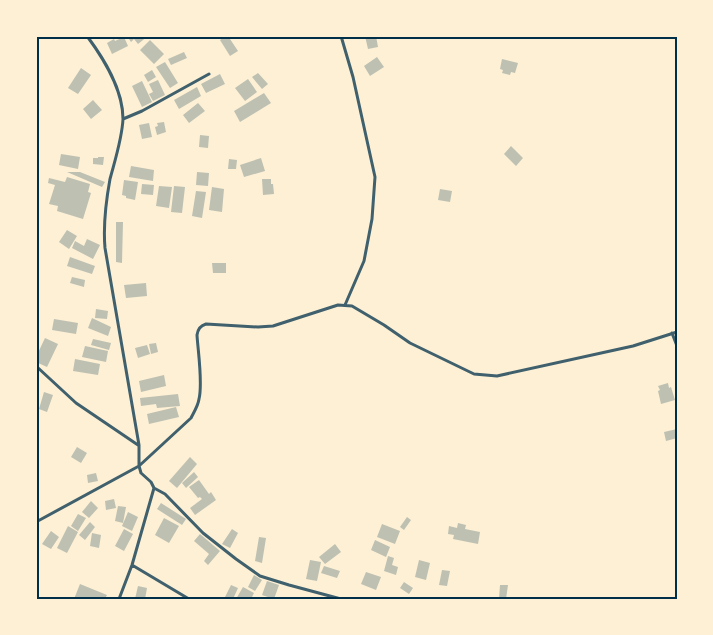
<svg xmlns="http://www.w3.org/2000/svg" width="713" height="635" font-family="'Work Sans',sans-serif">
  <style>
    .building { fill: #bec0b2 }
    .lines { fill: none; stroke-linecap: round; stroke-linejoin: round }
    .minor { stroke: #3f606c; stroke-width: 3 }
    .neatline { fill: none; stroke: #003049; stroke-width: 2 }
  </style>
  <rect width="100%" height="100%" fill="#fdf0d5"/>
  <path class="building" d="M127 36H148L138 44 134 39 131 42Z
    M225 36H228L238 51 230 56 220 40Z
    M365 36H376L378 47 368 49Z
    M124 37 128 46 112 54 107 43 114 39 115 41Z
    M150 40 164 54 154 64 140 50Z
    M184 52 187 58 171 65 168 59Z
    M377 57 384 67 370 76 364 66Z
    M502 59 518 63 515 73 511 72 510 75 502 73 503 70 500 69Z
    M165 62 178 83 170 88 156 67Z
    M81 68 91 75 78 94 68 88Z
    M152 70 156 77 148 82 144 75Z
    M258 73 268 84 262 89 252 77Z
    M220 74 225 84 206 93 201 84Z
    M248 79 257 92 245 101 235 88Z
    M158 80 165 95 153 101 149 94 153 92 149 84Z
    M142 81 152 102 142 107 132 86Z
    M197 87 201 96 179 109 174 100Z
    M264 93 271 103 240 122 234 111Z
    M93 100 102 110 91 119 83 109Z
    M198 103 205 111 189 123 183 115Z
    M164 122 166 132 157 135 155 127 158 126 157 123Z
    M149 123 152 137 142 139 139 125Z
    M200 135 209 136 208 148 199 147Z
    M511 146 523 158 516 166 504 154Z
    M61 154 80 157 78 169 59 165Z
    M98 157H104L103 165 93 164V158H98Z
    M261 158 265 171 244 177 240 165Z
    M229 159 237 160 236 169H228Z
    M131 166 154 170 153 181 129 177Z
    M67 172H80L105 182 102 187Z
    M197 172 209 173 208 186 196 185Z
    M67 177 90 184 88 192 91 193 83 219 57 211 58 206 49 204 55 185 48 183 49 178 65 182Z
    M262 179H271V184H273L274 194 263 195Z
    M124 180 138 182 135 200 126 198V196L122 195Z
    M142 184 154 185 153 195 141 194Z
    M159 186 172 187 169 208 156 206Z
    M174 186 185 187 182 213 171 212Z
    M212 187 224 189 222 212 209 210Z
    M440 189 452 191 450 202 438 200Z
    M196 191 206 192 202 218 192 216Z
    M116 222H123L122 263 116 262Z
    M67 230 77 236 69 249 59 242Z
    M87 239 100 245 93 259 72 248 75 241 84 246Z
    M70 257 95 266 92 274 67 266Z
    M212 263H226V273H213Z
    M72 277 85 280 84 287 70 283Z
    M146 283 147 296 126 298 124 285Z
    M96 309 108 311 107 319 95 318Z
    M92 318 111 327 108 336 88 328Z
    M54 319 78 323 76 334 52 330Z
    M45 338 58 344 47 367 36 362V357Z
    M93 339 111 343 109 350 91 345Z
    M156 343 158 352 151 354 149 344Z
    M147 345 150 354 138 358 135 348Z
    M85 346 108 351 106 362 82 357Z
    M75 359 100 364 98 375 73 371Z
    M164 375 166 386 141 392 139 381Z
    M668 383 669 388 671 387 675 400 661 404 658 391 660 390 658 386Z
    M44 392 53 395 47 412 39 409Z
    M178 394 180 406 157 408 156 404 141 406 140 398Z
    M176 407 179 417 149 424 147 414Z
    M677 429V438L666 441 664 432Z
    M77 447 87 453 81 463 71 457Z
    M190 457 197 464 177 488 169 481Z
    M194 472 198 477 186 488 182 483Z
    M96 473 98 481 88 483 87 475Z
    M199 480 209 494 211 492 216 500 195 515 190 508 202 499 200 497 198 498 189 487Z
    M114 499 116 508 106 510 105 501Z
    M91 501 98 508 89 518 82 512Z
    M161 503 186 519 182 525 157 509Z
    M118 506 126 507 123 523 115 521Z
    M128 512 138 517 132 531 122 526Z
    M78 514 86 518 78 531 71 526Z
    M407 517 411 520 404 530 400 527Z
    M164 518 179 526 169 543 155 535Z
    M90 522 95 527 85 540 79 535Z
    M458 523 466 525 465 529 480 532 478 544 453 539 454 535 448 534 449 526 457 528Z
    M382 524 400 531 395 544 377 537Z
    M68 526 78 532 67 553 57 548Z
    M124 529 133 534 124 551 115 546Z
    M232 529 238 533 230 548 222 544Z
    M51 531 59 537 51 549 42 544Z
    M92 533 101 535 99 548 90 546Z
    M200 534 220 551 208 565 204 561 209 554 194 541Z
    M259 537 266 538 262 563 255 561Z
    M375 540 390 547 386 557 371 550Z
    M335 544 341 552 325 564 319 557Z
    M388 556 394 558 392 565 398 567 396 575 384 571Z
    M310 560 321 562 317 581 306 579Z
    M419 560 430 563 426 580 415 577Z
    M324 566 340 571 337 578 321 573Z
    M442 570 450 571 447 586 439 585Z
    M366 572 381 577 376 590 361 584Z
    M254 575 262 580 255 591 248 587Z
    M267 581 279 585 274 599 262 595Z
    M404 582 413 588 409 594 400 588Z
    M80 584 107 595 105 599H90L85 597 84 599H74Z
    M231 585 238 588 233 599H224Z
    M500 585H508L506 599H499Z
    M138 586 147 588 145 599H135Z
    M243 587 254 593 251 599H236Z"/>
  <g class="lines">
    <path class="minor" d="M87 36C104 59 123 89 123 119 122 139 115 160 110 179 106 201 103 225 105 248L139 445V466L141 473 151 482 154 488 132 565 119 599
      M341 36 353 77 375 177 372 219 364 261 345 305
      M123 119 142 111 209 74
      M672 333 677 346
      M36 366 76 403 138 445
      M154 488 165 494 203 533 236 559 260 576 289 585 341 599
      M36 522 139 466 191 418C194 412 198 406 199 399 203 383 198 352 197 335 198 329 200 326 206 324L258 327 273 326 338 305 352 306 384 325 410 343 474 374 497 376 633 346 677 332
      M132 565 189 599"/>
  </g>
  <rect width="713" height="635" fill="none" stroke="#fdf0d5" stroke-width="75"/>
  <rect x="38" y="38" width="638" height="560" class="neatline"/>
</svg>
